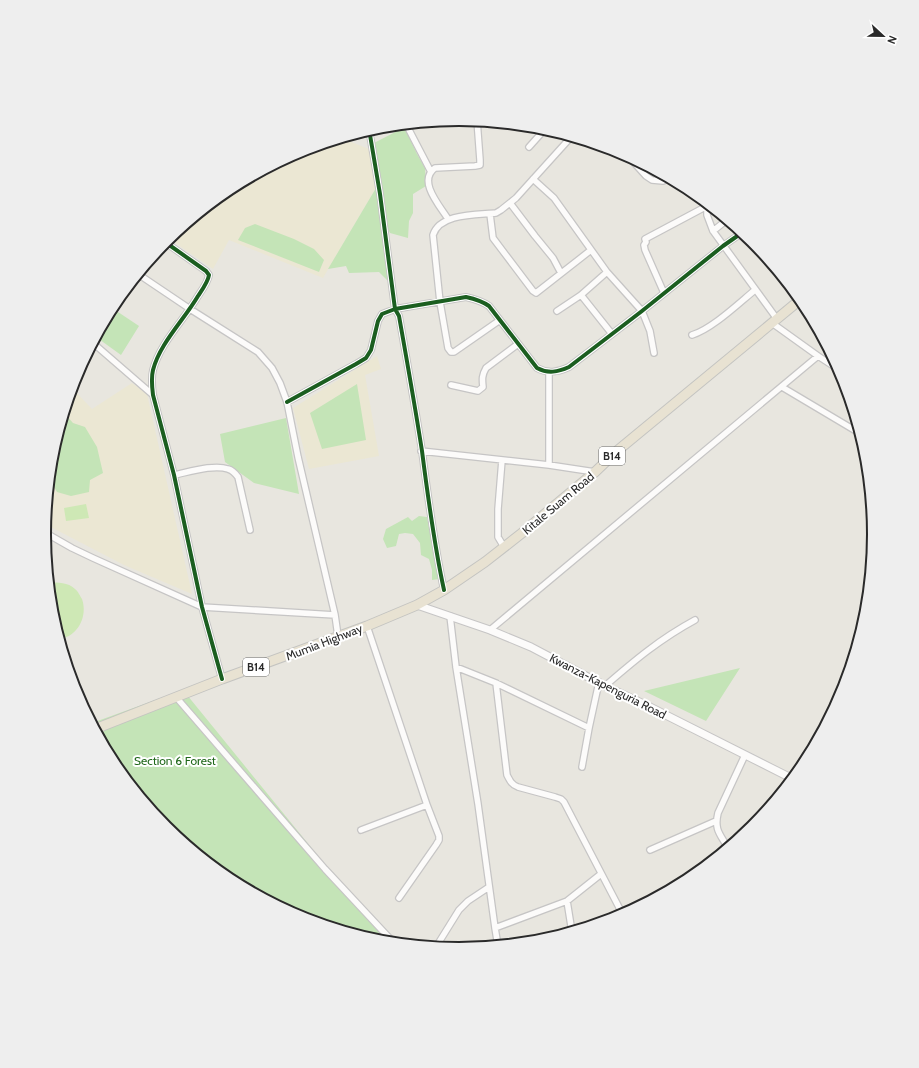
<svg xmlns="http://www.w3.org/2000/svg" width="919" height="1068" font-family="Cabin,sans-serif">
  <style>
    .education { fill: #ebe7d3 }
    .green { fill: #c4e4b7 }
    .pitch { fill: #cee8b5 }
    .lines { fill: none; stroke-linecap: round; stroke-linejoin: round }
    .minor-casing { stroke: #c6c5c5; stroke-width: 8 }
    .tertiary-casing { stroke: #c6c5c5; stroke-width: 9 }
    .trunk-casing { stroke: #c4c4c1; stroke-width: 11 }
    .minor { stroke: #fcfbfa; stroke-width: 5.5 }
    .tertiary { stroke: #fcfbfa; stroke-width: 7 }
    .trunk { stroke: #e8e2d2; stroke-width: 9 }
    .cycleway-casing { stroke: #fff; stroke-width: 6 }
    .cycleway { stroke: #1b5e20; stroke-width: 4 }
    .labels { text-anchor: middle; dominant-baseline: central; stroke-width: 4; stroke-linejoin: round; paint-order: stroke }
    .shield { fill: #fff; stroke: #6a6a6a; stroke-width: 1 }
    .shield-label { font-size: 11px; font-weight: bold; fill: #2a2a2a }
    .street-label { font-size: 12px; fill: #2a2a2a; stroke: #fff }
    .park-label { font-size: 12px; fill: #1f6719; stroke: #fff }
    .rim { fill: none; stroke: #2a2a2a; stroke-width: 2 }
  </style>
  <rect width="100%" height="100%" fill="#e8e6df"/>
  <path class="education" d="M341 138 369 149 376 188 323 278 229 240 213 269 168 238 229 188 301 150Z
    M377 356 381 369 365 375 379 456 309 469 293 408Z
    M132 383 147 394 192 594 124 565 45 524 52 453 72 388 92 409Z"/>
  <path class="green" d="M405 127 417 154 425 168 426 186 413 194V213L409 221 408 238 390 233 387 227 374 143Z
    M376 188 389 282 379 272 349 273 346 266 328 269Z
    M255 224 294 239 314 249 324 260 319 272 238 240 245 228Z
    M112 308 139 326 121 355 96 337Z
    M357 384 366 440 322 449 310 413Z
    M66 415 73 423 85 427 97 447 103 473 90 480 89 492 71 496 57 492 49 479 52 453 63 416Z
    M286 418 299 494 254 483 225 462 220 434Z
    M419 516 427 517 439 579 432 580V570L429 559 421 555 420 543 413 534 405 533 399 534 396 546 387 548 383 539 386 529 408 517 412 521Z
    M740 668 706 721 644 691Z
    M183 690 389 943 378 941 300 918 228 879 166 828 114 765 92 723Z"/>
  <path class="pitch" d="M86 504 89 518 66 521 64 508Z
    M49 582C58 583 68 582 75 589 78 591 80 596 82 599 88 616 78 637 59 639L52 615Z"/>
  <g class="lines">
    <g class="minor-casing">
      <path id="minor" d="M406 124 431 172
        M369 129 380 194 395 309 399 316C407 361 415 406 422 451 428 498 434 544 444 590
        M529 147 546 128
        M627 155 646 176 652 180 663 181 671 178
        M533 179 554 198 607 272 642 311 650 331 654 353
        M510 203 535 236 553 258 561 273
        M707 203V215L713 231 777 319
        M490 214 493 238 533 291 536 293 591 250
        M448 219C440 206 417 181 435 168L475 166 480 165V160L477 120
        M713 231 728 219
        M165 242 206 271 209 275C208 282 202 290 198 296 184 320 160 343 153 370 151 378 152 387 153 395L174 475 202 607 222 679
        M138 274 190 309 258 352 272 368 280 383 287 402 298 457 335 615 338 636
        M664 293 645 250 644 245 646 242 645 239 707 206
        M581 295 612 334
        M557 311 581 295 607 272
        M500 320 454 352H451L448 348 440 302 433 235C440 213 477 215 496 213L501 210 516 198 572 136
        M772 323 818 356 841 371
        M692 335C712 329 739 303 755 290
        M93 343 153 395
        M451 385 478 391 483 387C482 379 482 375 486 368L518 344
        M782 387 861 434
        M287 402 356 364 366 358 371 350 378 321 382 314 395 309 466 297C475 299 482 301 489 306L537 368C548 374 558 372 569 367L642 311 723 246 743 232
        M421 451 549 465 595 472
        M502 460 498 509V537L504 547
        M549 465V372
        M174 475C189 472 214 464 228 469 232 470 235 473 238 477L250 530
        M44 532 72 548 93 558 202 607 335 615
        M450 616 456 667 478 804 495 928 498 946
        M367 626 427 805 439 836V840L436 845 399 898
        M490 630 818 356
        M456 667 496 683 589 728
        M496 683 507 775C510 781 512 785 518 787L555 797 561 799 564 802 623 915
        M605 686C635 660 660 639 695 620
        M176 697 325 869 394 943
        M582 767 589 728 599 682
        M361 830 427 805
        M728 848C720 834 714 830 718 813L745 755
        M650 850 716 821
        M567 901 572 932
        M495 928 567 901 601 874
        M436 947 459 910 468 901 489 887"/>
    </g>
    <g class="tertiary-casing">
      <path id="tertiary" d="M417 605 490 630 531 647 605 686 648 706 793 779"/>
    </g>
    <g class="trunk-casing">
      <path id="trunk" d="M95 729 222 679 367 626 417 605 444 590 485 562 522 533 595 472 617 451 801 299"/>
    </g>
    <use href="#minor" class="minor"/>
    <use href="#tertiary" class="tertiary"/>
    <use href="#trunk" class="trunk"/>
    <g class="cycleway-casing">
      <path id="cycleway" d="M369 129 380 194 395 309 399 316C407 361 415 406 422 451 428 498 434 544 444 590
        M165 242 206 271 209 275C208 282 202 290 198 296 184 320 160 343 153 370 151 378 152 387 153 395L174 475 202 607 222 679
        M287 402 356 364 366 358 371 350 378 321 382 314 395 309 466 297C475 299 482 301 489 306L537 368C548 374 558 372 569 367L642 311 723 246 743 232"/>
    </g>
    <use href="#cycleway" class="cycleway"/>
  </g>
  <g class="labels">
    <g class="shield">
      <rect x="599" y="447" width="26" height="18" rx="3"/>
      <rect x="243" y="658" width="26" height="18" rx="3"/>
    </g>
    <g class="shield-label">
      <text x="612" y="456">B14</text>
      <text x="256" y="667">B14</text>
    </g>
    <g class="street-label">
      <text transform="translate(558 503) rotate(-40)">Kitale Suam Road</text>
      <text transform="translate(324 642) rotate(-21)">Mumia Highway</text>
      <text transform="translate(608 686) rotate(27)">Kwanza-Kapenguria Road</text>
    </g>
    <g class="park-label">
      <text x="175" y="760">Section 6 Forest</text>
    </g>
  </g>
  <path d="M0 0H919V1068H0ZM51 534a408 408 0 1 1 816 0a408 408 0 1 1-816 0Z" fill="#eee" fill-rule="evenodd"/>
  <path class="rim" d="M51 534a408 408 0 1 1 816 0a408 408 0 1 1-816 0Z"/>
  <g transform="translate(883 36) rotate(112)" stroke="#ffffff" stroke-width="3" paint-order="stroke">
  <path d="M0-3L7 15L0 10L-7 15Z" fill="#2a2a2a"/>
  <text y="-6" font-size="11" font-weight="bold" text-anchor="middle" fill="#2a2a2a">N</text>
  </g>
</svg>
